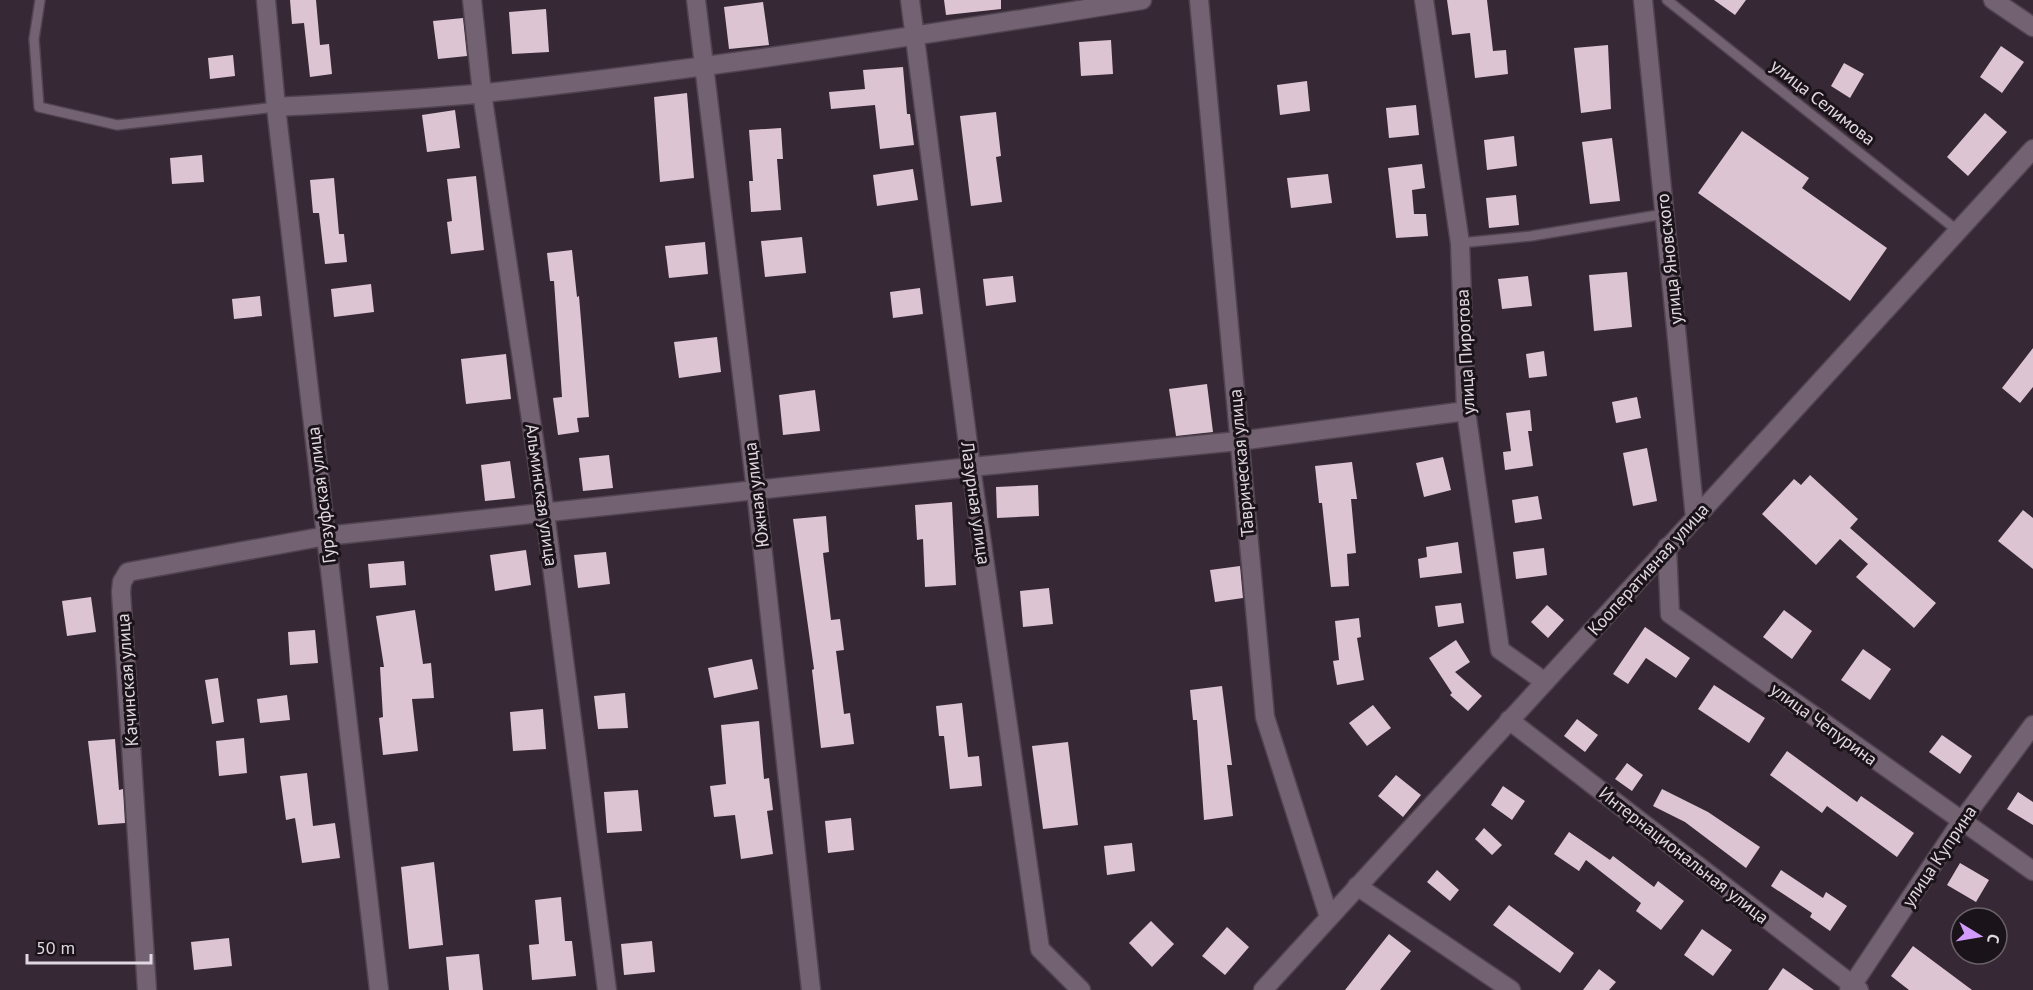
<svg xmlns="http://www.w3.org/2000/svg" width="2033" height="990" font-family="'PT Sans',sans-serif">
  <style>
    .building { fill: #dcc4d3 }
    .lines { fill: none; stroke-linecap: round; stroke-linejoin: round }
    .service-casing { stroke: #514450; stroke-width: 12 }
    .minor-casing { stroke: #514450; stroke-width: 21 }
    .tertiary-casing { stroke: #514450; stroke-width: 21 }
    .service { stroke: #736272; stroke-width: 9 }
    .minor { stroke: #736272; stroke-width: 18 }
    .tertiary { stroke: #736272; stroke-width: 18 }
    .labels { text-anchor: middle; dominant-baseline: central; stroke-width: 6; stroke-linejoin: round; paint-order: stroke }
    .street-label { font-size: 18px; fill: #e1d7e0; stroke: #1a1319 }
  </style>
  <rect width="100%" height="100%" fill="#372836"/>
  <path class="building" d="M290 0H316L320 45 329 44 332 74 310 77 304 23 292 24Z
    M944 0H1001V9L946 15Z
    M1447 0H1487L1493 51 1506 50 1508 74 1475 78 1470 33 1452 35Z
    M1714 0H1746L1735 15Z
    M763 2 769 45 729 49 724 7Z
    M546 9 549 52 512 54 509 12Z
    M463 18 467 56 438 59 433 21Z
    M1111 40 1113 74 1081 76 1079 42Z
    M1608 45 1611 109 1581 113 1574 48Z
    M2001 46 2024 62 2002 93 1980 77Z
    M233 55 235 76 210 79 208 58Z
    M1844 63 1864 74 1850 98 1831 86Z
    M903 67 907 114H910L914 145 880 149 875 105 831 109 829 92 865 89 863 70Z
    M1307 81 1310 111 1280 115 1277 85Z
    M687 93 694 178 660 182 654 97Z
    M1416 105 1419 135 1389 138 1386 108Z
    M455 110 460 148 427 152 422 115Z
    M996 112 1001 156 996 157 1002 202 971 206 960 116Z
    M1985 113 2007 132 1968 176 1947 157Z
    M781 128 783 159H777L781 210 751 212 749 181H753L749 130Z
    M1742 131 1809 178 1802 188 1887 248 1850 301 1698 193Z
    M1514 136 1517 166 1487 170 1484 140Z
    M1612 138 1620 201 1590 204 1582 142Z
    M202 155 204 182 172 184 170 158Z
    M1422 164 1425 188 1412 190 1414 214H1426L1428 236 1396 238 1388 168Z
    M913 169 918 200 877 206 873 175Z
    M1328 174 1332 203 1291 208 1287 178Z
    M476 176 484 250 451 254 447 222 452 221 447 179Z
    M334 178 339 234H344L347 262 325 264 319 213H313L310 180Z
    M1516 195 1519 225 1489 228 1486 198Z
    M802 237 806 273 765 277 761 241Z
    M705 242 708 274 669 278 665 246Z
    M572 250 577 297 579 296 589 417 577 418 579 432 558 435 553 398 562 397 554 281H550L547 253Z
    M1627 272 1632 327 1594 331 1589 275Z
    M1013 276 1016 302 986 306 983 279Z
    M1528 276 1532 306 1502 309 1498 279Z
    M371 284 374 312 334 317 331 289Z
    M920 288 923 314 893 318 890 292Z
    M260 296 262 316 234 319 232 299Z
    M717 337 721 372 679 378 674 342Z
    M2033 348V387L2020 403 2002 388Z
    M1544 351 1547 376 1529 378 1526 354Z
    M506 354 511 399 466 404 461 359Z
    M1207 384 1213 432 1176 436 1169 389Z
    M815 390 820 431 783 435 779 395Z
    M1637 397 1641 418 1616 423 1612 402Z
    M1530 410 1532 431H1528L1533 466 1505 470 1503 452 1511 451 1506 413Z
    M1647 448 1657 501 1633 506 1623 453Z
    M609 455 613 488 583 491 579 458Z
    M1443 457 1451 490 1424 497 1416 463Z
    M510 461 515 498 485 501 481 465Z
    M1352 462 1357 499H1351L1356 553 1347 554 1349 586 1331 587 1322 503H1319L1315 466Z
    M1810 475 1858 519 1850 528 1936 603 1914 628 1856 577 1868 564 1840 539 1816 565 1762 514 1794 479 1801 485Z
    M1038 485 1039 516 997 518 996 487Z
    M1538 496 1542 519 1515 523 1512 500Z
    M952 502 956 585 925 587 923 539 917 540 915 505Z
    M2023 510 2033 518V569L1998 541Z
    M826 516 829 552 823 553 831 620 840 619 844 650 836 651 844 714 850 713 854 744 821 748 812 670 814 669 793 519Z
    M1458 542 1462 573 1420 578 1418 559 1427 557 1426 547Z
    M1544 548 1547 575 1516 579 1513 552Z
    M526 550 531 585 495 591 490 555Z
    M606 552 610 584 578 588 574 555Z
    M404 561 406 585 370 588 368 564Z
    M1240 566 1243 598 1215 602 1210 570Z
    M1049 588 1053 624 1023 627 1020 591Z
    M91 597 96 632 67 636 62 601Z
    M1461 603 1464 623 1438 627 1435 606Z
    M1547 605 1564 620 1548 638 1531 622Z
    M415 610 423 664 431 663 434 698 412 699 418 751 383 755 379 718 383 717 380 667H384L376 616Z
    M1784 610 1812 631 1792 659 1763 637Z
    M1359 618 1361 637 1357 638 1364 680 1337 685 1333 661 1339 660 1335 621Z
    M1645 627 1690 658 1676 678 1646 658 1628 684 1613 674Z
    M315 630 318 663 290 665 288 632Z
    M1456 640 1470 662 1455 672 1482 696 1468 711 1450 695 1452 693 1429 658Z
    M1863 649 1891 669 1870 700 1841 680Z
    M752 659 758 689 714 698 708 668Z
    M218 678 224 722 212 724 205 680Z
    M1714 685 1765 718 1749 743 1698 709Z
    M1222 686 1232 765H1227L1233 816 1204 820 1197 720H1193L1190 690Z
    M625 693 628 728 598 729 594 696Z
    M287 695 290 720 260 723 257 699Z
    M962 703 968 757 979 756 982 786 950 789 944 736H939L936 706Z
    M1373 705 1391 728 1367 746 1349 723Z
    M543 709 546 749 513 751 510 712Z
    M1577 719 1598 735 1585 752 1564 736Z
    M759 721 764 779 769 778 773 810 767 811 773 854 741 859 735 815 714 817 710 786 726 784 721 725Z
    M1942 735 1972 756 1960 774 1929 752Z
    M244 738 247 773 219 776 216 741Z
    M115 739 119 790 123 789 125 823 98 825 88 741Z
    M1068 742 1078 825 1043 829 1032 746Z
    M1787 751 1857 802 1861 796 1914 833 1897 857 1827 806 1822 813 1770 775Z
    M1627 763 1643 775 1632 791 1615 779Z
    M307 773 313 826 335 823 340 858 302 863 295 818 286 820 280 776Z
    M1396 775 1421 795 1403 817 1378 796Z
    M1503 786 1525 801 1512 820 1491 805Z
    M1662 789 1708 812 1760 847 1746 868 1685 822 1653 806Z
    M638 790 642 831 607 833 604 792Z
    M2018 792 2033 802V825L2007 809Z
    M851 818 854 850 828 853 825 821Z
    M1484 828 1502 845 1492 855 1475 839Z
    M1569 832 1610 860 1613 856 1654 887 1658 881 1684 901 1661 930 1636 911 1641 903 1586 860 1579 871 1554 854Z
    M1132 843 1135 871 1107 875 1104 846Z
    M434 862 443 945 409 949 401 867Z
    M1960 863 1989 880 1976 902 1947 885Z
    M1437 870 1459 890 1450 901 1427 882Z
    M1781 870 1823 898 1826 892 1847 906 1830 931 1810 917 1812 913 1771 886Z
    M561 897 565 941H572L576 976 532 980 529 945 539 944 535 900Z
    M1509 905 1574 953 1560 973 1493 925Z
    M1151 921 1174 944 1152 967 1129 943Z
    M1227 927 1249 947 1225 975 1202 956Z
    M1702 929 1732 950 1713 976 1684 955Z
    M1389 934 1411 951 1380 990H1345Z
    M229 938 232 966 194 970 191 942Z
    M652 941 655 972 624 975 621 944Z
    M1913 946 1972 990H1909L1891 976Z
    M479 954 483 990H449L446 957Z
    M1783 968 1814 990H1768Z
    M1599 969 1616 982 1609 990H1583Z"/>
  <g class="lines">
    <g class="service-casing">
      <path id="service" d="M40 0 34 39 39 107 117 125 276 107
        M1667 0 1958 231
        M1460 243 1531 236 1664 214"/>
    </g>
    <g class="minor-casing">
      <path id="minor" d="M266 0 276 107 379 990
        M472 0 482 93 545 513 607 990
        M696 0 756 490 811 990
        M910 0 971 467 1040 949 1081 990
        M1199 0 1265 717 1329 917
        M1424 0 1460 243 1466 411 1500 650 1545 682
        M1643 0 1695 518
        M1993 0 2033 27
        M276 107C346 103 416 100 485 93 705 69 924 35 1142 0
        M1667 547 1670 614 2033 871
        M1509 720 1859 990
        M1357 886 1511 990
        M147 990 121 592 122 582 128 572 326 536 971 467 1239 441 1466 411
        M1849 990 1961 822 2033 725"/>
    </g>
    <g class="tertiary-casing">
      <path id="tertiary" d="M1263 990 2033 149"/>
    </g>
    <use href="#service" class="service"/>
    <use href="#minor" class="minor"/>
    <use href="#tertiary" class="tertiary"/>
  </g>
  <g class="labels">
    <g class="street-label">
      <text transform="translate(1823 102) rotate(38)">улица Селимова</text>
      <text transform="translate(1669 259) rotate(-96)">улица Яновского</text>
      <text transform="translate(1465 352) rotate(-93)">улица Пирогова</text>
      <text transform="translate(1241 463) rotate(-95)">Таврическая улица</text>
      <text transform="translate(321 495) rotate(-97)">Гурзуфская улица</text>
      <text transform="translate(542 495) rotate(82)">Альминская улица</text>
      <text transform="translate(756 495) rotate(-97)">Южная улица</text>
      <text transform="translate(976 503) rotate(82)">Лазурная улица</text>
      <text transform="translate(1648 569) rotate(-48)">Кооперативная улица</text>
      <text transform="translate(127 680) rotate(-94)">Качинская улица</text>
      <text transform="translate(1824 724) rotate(36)">улица Чепурина</text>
      <text transform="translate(1684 855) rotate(38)">Интернациональная улица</text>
      <text transform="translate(1939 856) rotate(-56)">улица Куприна</text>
    </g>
  </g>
  <g transform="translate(1979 936) rotate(101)"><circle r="28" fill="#1a1319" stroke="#6a6169" stroke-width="1.5"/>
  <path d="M0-4.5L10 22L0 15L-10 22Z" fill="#d39cfc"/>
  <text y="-9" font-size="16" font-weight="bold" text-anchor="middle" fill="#e1d7e0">С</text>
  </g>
  <path d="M27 954v9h124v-9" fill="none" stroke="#e1d7e0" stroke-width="3"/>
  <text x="36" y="954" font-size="18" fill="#e1d7e0" stroke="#1a1319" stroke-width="4.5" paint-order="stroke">50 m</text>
</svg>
